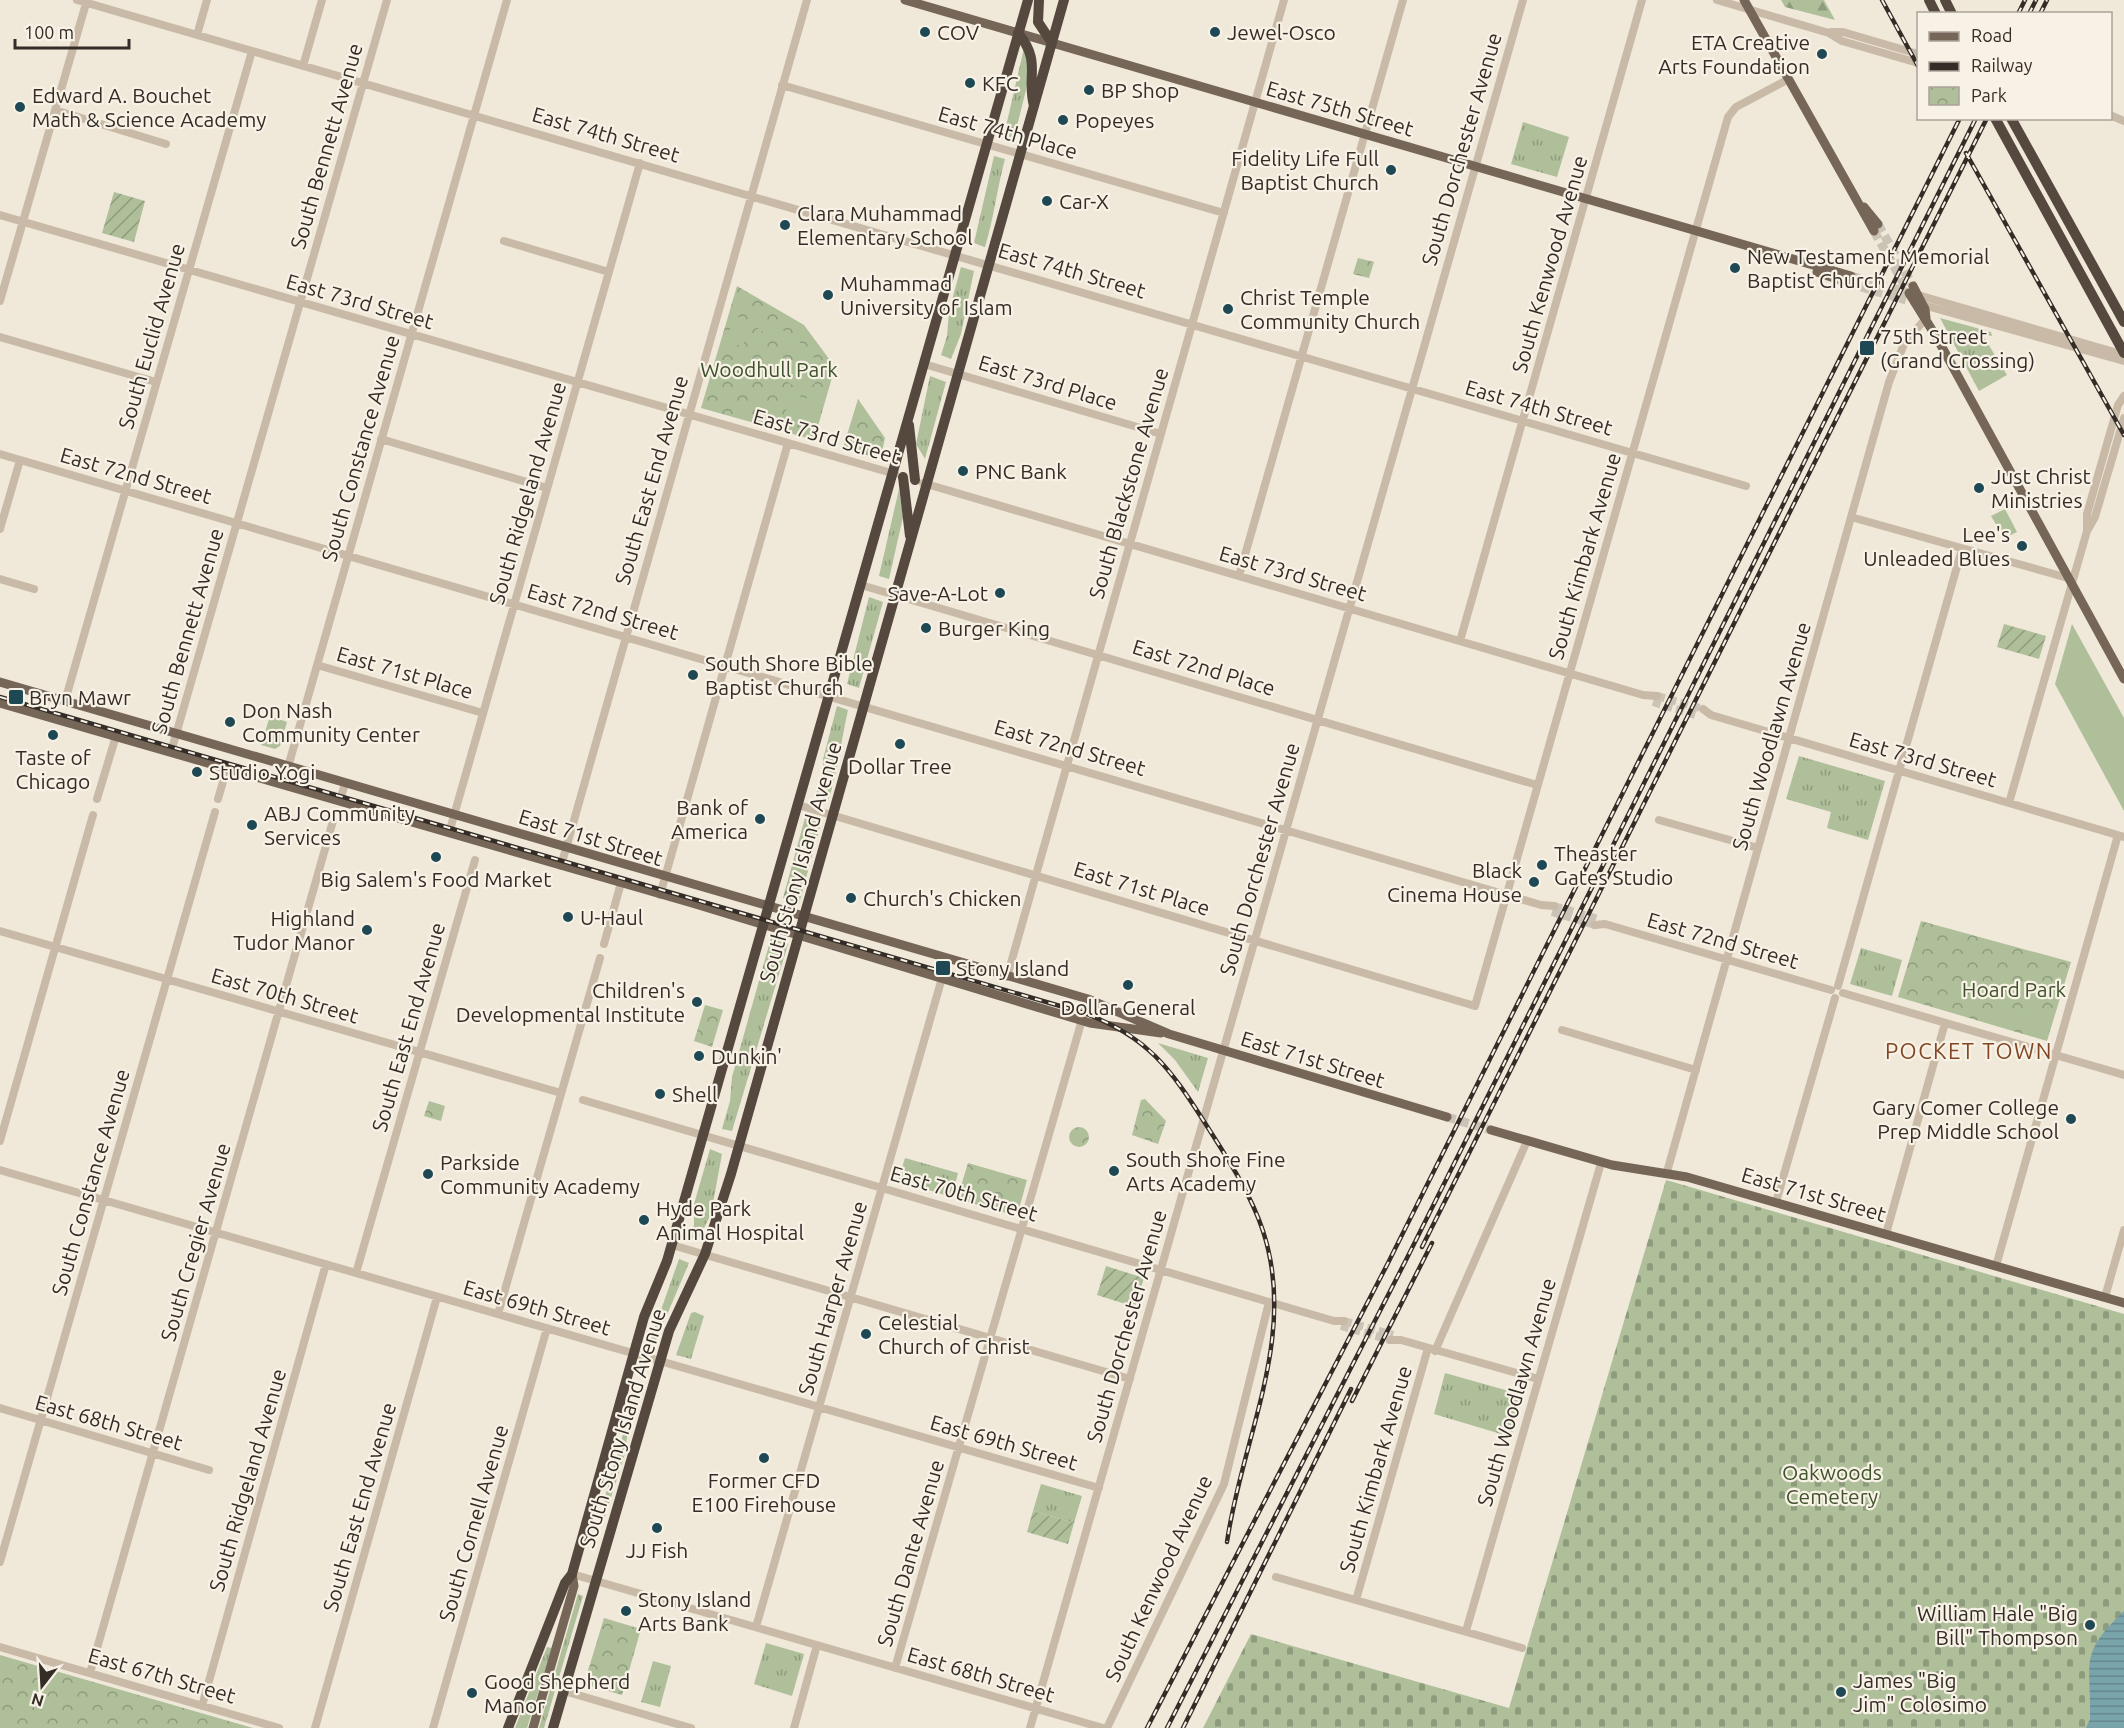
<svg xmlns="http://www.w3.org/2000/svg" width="2124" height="1728" font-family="Ubuntu,sans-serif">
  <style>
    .grass { fill: url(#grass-tufts) }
    .forest { fill: url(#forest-firs) }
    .cemetery { fill: url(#cemetery-stones) }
    .park { fill: url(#park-crowns) }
    .garden { fill: url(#garden-furrows) }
    .pitch { fill: #aebf9a; fill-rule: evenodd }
    .water { fill: url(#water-rules) }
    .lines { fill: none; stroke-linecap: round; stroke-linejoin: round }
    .minor-tunnel { stroke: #cac3b6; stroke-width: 8; stroke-dasharray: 8 4; stroke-linecap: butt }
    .major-tunnel { stroke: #cac3b6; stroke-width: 9; stroke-dasharray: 9 4.5; stroke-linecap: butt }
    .minor { stroke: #c8baa6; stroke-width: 8 }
    .major { stroke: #766658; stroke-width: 9 }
    .highway { stroke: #55483e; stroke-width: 10 }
    .rail-casing { stroke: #342d27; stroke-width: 4.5 }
    .rail { stroke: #f8f2e6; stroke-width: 2; stroke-dasharray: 7; stroke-linecap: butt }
    .poi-dot { fill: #1e4954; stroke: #f8f2e6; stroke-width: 2 }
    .labels { text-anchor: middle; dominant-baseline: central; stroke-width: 4.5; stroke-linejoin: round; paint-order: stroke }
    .poi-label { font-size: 21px; fill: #342d27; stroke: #f8f2e6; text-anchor: start }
    .street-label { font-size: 21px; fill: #342d27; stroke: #f8f2e6 }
    .park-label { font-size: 21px; fill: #3f522b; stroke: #f8f2e6 }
    .neighbourhood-label { font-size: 22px; letter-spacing: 1.5px; fill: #814623; stroke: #f8f2e6 }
  </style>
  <defs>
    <pattern id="grass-tufts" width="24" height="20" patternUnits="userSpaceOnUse" patternTransform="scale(1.5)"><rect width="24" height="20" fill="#aebf9a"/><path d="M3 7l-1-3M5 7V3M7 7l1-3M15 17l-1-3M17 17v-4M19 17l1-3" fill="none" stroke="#8e9c7e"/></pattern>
    <pattern id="forest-firs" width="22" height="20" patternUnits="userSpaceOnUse" patternTransform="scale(1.5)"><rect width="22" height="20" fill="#aebf9a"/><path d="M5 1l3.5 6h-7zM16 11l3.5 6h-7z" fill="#8e9c7e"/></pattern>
    <pattern id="cemetery-stones" width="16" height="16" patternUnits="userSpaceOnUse" patternTransform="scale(1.5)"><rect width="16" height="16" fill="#aebf9a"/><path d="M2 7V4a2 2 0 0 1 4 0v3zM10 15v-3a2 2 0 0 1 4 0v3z" fill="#8e9c7e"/></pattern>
    <pattern id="park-crowns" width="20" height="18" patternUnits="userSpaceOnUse" patternTransform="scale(1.5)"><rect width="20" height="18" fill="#aebf9a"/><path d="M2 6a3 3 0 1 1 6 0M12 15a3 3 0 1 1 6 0" fill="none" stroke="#8e9c7e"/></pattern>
    <pattern id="garden-furrows" width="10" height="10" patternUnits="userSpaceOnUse" patternTransform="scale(1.5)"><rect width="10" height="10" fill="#aebf9a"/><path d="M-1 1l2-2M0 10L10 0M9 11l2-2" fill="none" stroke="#8e9c7e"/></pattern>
    <pattern id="water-rules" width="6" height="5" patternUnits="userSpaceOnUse" patternTransform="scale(1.5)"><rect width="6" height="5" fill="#7aa4ac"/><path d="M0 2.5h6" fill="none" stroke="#65868c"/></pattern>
  </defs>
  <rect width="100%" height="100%" fill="#f0e9da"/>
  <path class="grass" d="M1024 48 1029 51V78L1014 138 1004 135Z
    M1523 122 1569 137 1557 177 1511 164Z
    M994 156 1005 159C997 188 994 218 985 247L974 243Z
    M961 267 974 271 961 334 951 359 941 355 947 336 949 311Z
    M1940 318 1991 332 1992 336 1982 334 2007 375 1979 391Z
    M930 376 946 382 925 459 916 444Z
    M899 489 903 517 889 579 879 576Z
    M869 597 883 602 859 688 847 684Z
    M837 706 848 710C841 741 838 771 828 801L815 797 823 775V759Z
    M1799 756 1885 781 1868 840 1827 828 1831 812 1786 799Z
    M805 818 821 823 799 904 783 898Z
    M771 938 788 944 732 1131 722 1129 730 1101 732 1077Z
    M1861 948 1902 960 1892 996 1850 984Z
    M1158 1043 1208 1058 1198 1092 1175 1060Z
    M710 1149 722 1154 711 1214 698 1240 690 1238 694 1225V1204Z
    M905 1158 958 1173 952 1197 898 1181Z
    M679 1259 689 1263 655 1343 650 1341Z
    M695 1312 704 1316 691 1359 676 1355 691 1313Z
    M1445 1373 1523 1395 1511 1437 1434 1414Z
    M631 1406 625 1453 602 1526 605 1497Z
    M1041 1484 1082 1496 1074 1523 1033 1511Z
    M578 1594 583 1596 544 1728H539Z
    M766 1643 804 1654 792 1696 754 1684Z
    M547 1647 552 1648 527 1728H515Z
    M653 1661 671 1666 660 1707 641 1702Z"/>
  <path class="forest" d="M1781 0H1824L1835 20 1785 7Z"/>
  <path class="cemetery" d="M1666 1180 2124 1314V1728H1203L1251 1634 1509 1708Z"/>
  <path class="park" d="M1358 258 1374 262 1369 278 1353 274Z
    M737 286 804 325 835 367 814 440 701 408Z
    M858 399 885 438 881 456 877 458 843 448Z
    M270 716 287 722 280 746 275 749 261 745Z
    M1921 921 2071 962 2047 1041 1898 997Z
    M705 1005 723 1010 712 1047 694 1041Z
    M1145 1099 1166 1121 1158 1144 1132 1135 1141 1100Z
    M429 1101 445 1106 441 1121 424 1116Z
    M1069 1137a10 10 0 1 1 20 0a10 10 0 1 1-20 0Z
    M968 1163 1027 1180 1017 1216 957 1199Z
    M604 1618 641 1629 622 1695 584 1684Z
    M0 1655 253 1728H0Z"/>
  <path class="garden" d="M114 192 145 201 134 242 102 233Z
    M2004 624 2046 636 2039 659 1997 647Z
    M1106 1266 1144 1278 1135 1307 1097 1295Z
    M1033 1511 1074 1523 1068 1544 1027 1532Z"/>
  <path class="pitch" d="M734 316 750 320 743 346 726 342Z
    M765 325C784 324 815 352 820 370L815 383C810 387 804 390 797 387 784 383 752 353 752 339L757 329ZM764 329C779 328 812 355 816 369L813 381C808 384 804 386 799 385 787 382 756 350 756 339Z
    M791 394 823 403 818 422 785 413Z
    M2005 509 2017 532 2004 538 1991 516Z
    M2072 624 2124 718V811L2055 684Z
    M1996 1004 2053 1020 2047 1038 1991 1021Z"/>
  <path class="water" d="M2124 1611V1728H2086L2090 1719C2092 1662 2077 1656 2124 1611Z"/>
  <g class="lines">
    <path class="minor-tunnel" d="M1657 696 1703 709
      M1653 702 1699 716
      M1554 906 1598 919
      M1552 912 1595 925
      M1344 1321 1393 1335
      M1341 1326 1390 1340"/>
    <path class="major-tunnel" d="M1878 224 1913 286
      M1874 231 1909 293
      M1851 276 1909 293
      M1848 283 1906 300
      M1447 1117 1491 1130"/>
    <path class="minor" d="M77 0 1746 486
      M1717 0 1829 33 1842 41 1918 63
      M1831 32H1843L1918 54
      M197 35 207 0
      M303 66 322 0
      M782 85 1224 213
      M55 110 166 144
      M2110 115 2124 121
      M0 215 895 474
      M504 241 609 272
      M1918 295 2124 355
      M0 301 87 0
      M1923 305 2124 361
      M0 337 156 382
      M924 364 1161 434
      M381 439 547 488
      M0 454 1541 905 1554 906
      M923 483 1643 695 1657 696
      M1851 517 2068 578
      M0 529 20 460
      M2087 530V514L2118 405 2124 396
      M1239 576 1403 0
      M0 579 34 589
      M861 585 1537 785
      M1460 641 1642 0
      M317 665 483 713
      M65 701 252 51
      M1703 709 1711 715 2124 837
      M171 752 387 0
      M288 767 507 0
      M97 799 116 736
      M218 799 227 768
      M340 801 345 783
      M2009 803 2087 531 2095 517 2124 418
      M798 805 1475 1006 1728 117 1736 107 1789 79
      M1659 820 1758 848
      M449 833 640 163
      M561 866 807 0
      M660 895 788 443
      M1595 925 1605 924 1831 990
      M0 931 561 1093
      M604 944 621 883
      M1007 977 1284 0
      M1838 986 1962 549
      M1843 993 2124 1075
      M1562 1030 1696 1070
      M583 1100 1276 1304 1334 1321H1344
      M0 1141 93 815
      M0 1170 1099 1488
      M1667 1172 1889 382 1904 344 1926 318
      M1776 1202 1835 998
      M1886 1234 1945 1023
      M672 1245 1130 1379
      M1996 1266 2118 835
      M356 1273 475 860
      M2105 1297 2124 1230
      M498 1314 600 958
      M1390 1340H1401L1538 1379
      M1435 1351 1527 1141
      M0 1408 209 1470
      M0 1562 215 812
      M572 1574 1103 1728
      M1276 1577 1522 1648
      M1356 1600 1428 1348
      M756 1627 942 978
      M1466 1631 1601 1163
      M0 1647 279 1728
      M895 1668 1088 999
      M90 1673 333 821
      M564 1691 691 1728
      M202 1706 326 1264
      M315 1728 437 1297
      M433 1728 547 1328
      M794 1728 817 1645
      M1030 1728 1523 0
      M1107 1728 1224 1484 1269 1302"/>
    <path class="major" d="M905 0 1851 276
      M1744 0 1874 231
      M1864 207 1878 224
      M1817 272 1848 283
      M1913 286 1925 309 1926 318
      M1909 293 1937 338 2124 679
      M0 682 1088 999 1169 1034 1447 1117
      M0 703 692 903 1090 1023 1161 1033
      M1491 1130 1612 1165 1687 1177 2124 1303
      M533 1728 574 1586 572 1574"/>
    <path class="highway" d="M1039 0 1038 22 1052 43
      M1929 0 1936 14
      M1945 0 1952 14
      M1018 33C1042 62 1026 76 1034 106
      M1995 118 2124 353
      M2011 118 2124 322
      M909 425 915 480
      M903 477 910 536
      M508 1728 565 1583 572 1574 644 1317 667 1261 1028 0
      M553 1728 669 1331 705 1254 731 1174 1064 0"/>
    <g class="rail-casing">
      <path id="rail" d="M1882 0 1918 66
        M2018 14 2025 0
        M2029 14 2036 0
        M2040 14 2047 0
        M1966 153 2124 435
        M0 697 1084 1013C1147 1036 1170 1068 1205 1123 1226 1156 1250 1192 1263 1231 1298 1337 1242 1437 1227 1542
        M1422 1247 1987 118
        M1352 1401 1432 1243
        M1147 1728 1387 1265 1960 118
        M1167 1728 1407 1258 1976 118
        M1183 1728 1351 1389"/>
    </g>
    <use href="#rail" class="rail"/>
  </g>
  <g class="poi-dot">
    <circle cx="925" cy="32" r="6"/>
    <circle cx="1215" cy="32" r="6"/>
    <circle cx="1822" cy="54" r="6"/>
    <circle cx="970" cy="83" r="6"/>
    <circle cx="1089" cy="90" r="6"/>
    <circle cx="20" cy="107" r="6"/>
    <circle cx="1063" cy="120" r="6"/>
    <circle cx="1391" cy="170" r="6"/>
    <circle cx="1047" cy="201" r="6"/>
    <circle cx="785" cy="225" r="6"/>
    <circle cx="1735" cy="268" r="6"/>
    <circle cx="828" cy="295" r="6"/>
    <circle cx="1228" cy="309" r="6"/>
    <rect x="1859" y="340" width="16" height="16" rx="3"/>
    <circle cx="963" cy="471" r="6"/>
    <circle cx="1979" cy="488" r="6"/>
    <circle cx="2022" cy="546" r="6"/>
    <circle cx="1000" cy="593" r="6"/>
    <circle cx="926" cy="628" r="6"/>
    <circle cx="693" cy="675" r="6"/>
    <rect x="8" y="689" width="16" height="16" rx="3"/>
    <circle cx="230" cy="722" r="6"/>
    <circle cx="53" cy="735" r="6"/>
    <circle cx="900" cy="744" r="6"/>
    <circle cx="197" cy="772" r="6"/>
    <circle cx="760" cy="819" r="6"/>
    <circle cx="252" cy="825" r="6"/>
    <circle cx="436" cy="857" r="6"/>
    <circle cx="1542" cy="865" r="6"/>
    <circle cx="1534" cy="882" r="6"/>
    <circle cx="851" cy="898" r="6"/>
    <circle cx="568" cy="917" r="6"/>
    <circle cx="367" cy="930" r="6"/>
    <rect x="935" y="960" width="16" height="16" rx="3"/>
    <circle cx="1128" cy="985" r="6"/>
    <circle cx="697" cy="1002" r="6"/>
    <circle cx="699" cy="1056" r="6"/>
    <circle cx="660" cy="1094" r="6"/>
    <circle cx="2071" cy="1119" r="6"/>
    <circle cx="1114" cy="1171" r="6"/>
    <circle cx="428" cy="1174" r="6"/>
    <circle cx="644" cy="1220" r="6"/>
    <circle cx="866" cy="1334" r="6"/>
    <circle cx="764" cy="1458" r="6"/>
    <circle cx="657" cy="1528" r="6"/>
    <circle cx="626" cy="1611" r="6"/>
    <circle cx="2090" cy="1625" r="6"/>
    <circle cx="1841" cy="1692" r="6"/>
    <circle cx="472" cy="1693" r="6"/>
  </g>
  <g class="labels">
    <g class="poi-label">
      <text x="937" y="32">COV</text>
      <text x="1227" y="32">Jewel-Osco</text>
      <text x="1810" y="42" text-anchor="end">ETA Creative<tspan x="1810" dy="24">Arts Foundation</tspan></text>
      <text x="982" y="83">KFC</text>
      <text x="1101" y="90">BP Shop</text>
      <text x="32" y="95">Edward A. Bouchet<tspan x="32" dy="24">Math &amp; Science Academy</tspan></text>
      <text x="1075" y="120">Popeyes</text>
      <text x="1379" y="158" text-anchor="end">Fidelity Life Full<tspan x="1379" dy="24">Baptist Church</tspan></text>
      <text x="1059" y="201">Car-X</text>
      <text x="797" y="213">Clara Muhammad<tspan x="797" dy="24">Elementary School</tspan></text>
      <text x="1747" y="256">New Testament Memorial<tspan x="1747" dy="24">Baptist Church</tspan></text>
      <text x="840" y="283">Muhammad<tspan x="840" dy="24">University of Islam</tspan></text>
      <text x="1240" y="297">Christ Temple<tspan x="1240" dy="24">Community Church</tspan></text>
      <text x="1880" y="336">75th Street<tspan x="1880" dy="24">(Grand Crossing)</tspan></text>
      <text x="975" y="471">PNC Bank</text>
      <text x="1991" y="476">Just Christ<tspan x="1991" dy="24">Ministries</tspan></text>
      <text x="2010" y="534" text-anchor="end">Lee's<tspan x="2010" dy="24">Unleaded Blues</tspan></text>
      <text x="988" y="593" text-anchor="end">Save-A-Lot</text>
      <text x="938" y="628">Burger King</text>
      <text x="705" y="663">South Shore Bible<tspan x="705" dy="24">Baptist Church</tspan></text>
      <text x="29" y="697">Bryn Mawr</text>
      <text x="242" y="710">Don Nash<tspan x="242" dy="24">Community Center</tspan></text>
      <text x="53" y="757" text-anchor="middle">Taste of<tspan x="53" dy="24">Chicago</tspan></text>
      <text x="900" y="766" text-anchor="middle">Dollar Tree</text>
      <text x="209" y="772">Studio Yogi</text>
      <text x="748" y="807" text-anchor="end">Bank of<tspan x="748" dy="24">America</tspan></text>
      <text x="264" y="813">ABJ Community<tspan x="264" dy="24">Services</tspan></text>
      <text x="1554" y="853">Theaster<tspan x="1554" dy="24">Gates Studio</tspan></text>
      <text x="1522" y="870" text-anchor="end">Black<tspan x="1522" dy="24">Cinema House</tspan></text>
      <text x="436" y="879" text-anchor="middle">Big Salem's Food Market</text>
      <text x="863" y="898">Church's Chicken</text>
      <text x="580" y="917">U-Haul</text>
      <text x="355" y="918" text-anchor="end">Highland<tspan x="355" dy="24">Tudor Manor</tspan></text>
      <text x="956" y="968">Stony Island</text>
      <text x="685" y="990" text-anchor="end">Children's<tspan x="685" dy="24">Developmental Institute</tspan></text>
      <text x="1128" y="1007" text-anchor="middle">Dollar General</text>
      <text x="711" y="1056">Dunkin'</text>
      <text x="672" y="1094">Shell</text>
      <text x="2059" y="1107" text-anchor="end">Gary Comer College<tspan x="2059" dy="24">Prep Middle School</tspan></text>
      <text x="1126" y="1159">South Shore Fine<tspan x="1126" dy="24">Arts Academy</tspan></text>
      <text x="440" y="1162">Parkside<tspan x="440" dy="24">Community Academy</tspan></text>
      <text x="656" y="1208">Hyde Park<tspan x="656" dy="24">Animal Hospital</tspan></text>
      <text x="878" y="1322">Celestial<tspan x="878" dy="24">Church of Christ</tspan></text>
      <text x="764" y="1480" text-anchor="middle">Former CFD<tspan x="764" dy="24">E100 Firehouse</tspan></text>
      <text x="657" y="1550" text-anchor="middle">JJ Fish</text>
      <text x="638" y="1599">Stony Island<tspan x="638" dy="24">Arts Bank</tspan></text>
      <text x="2078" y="1613" text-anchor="end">William Hale "Big<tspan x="2078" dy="24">Bill" Thompson</tspan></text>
      <text x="1853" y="1680">James "Big<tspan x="1853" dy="24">Jim" Colosimo</tspan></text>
      <text x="484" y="1681">Good Shepherd<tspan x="484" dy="24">Manor</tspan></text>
    </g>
    <g class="street-label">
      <text transform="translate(1340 108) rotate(16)">East 75th Street</text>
      <text transform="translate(1008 132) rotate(16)">East 74th Place</text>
      <text transform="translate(606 134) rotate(16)">East 74th Street</text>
      <text transform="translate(326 146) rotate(-74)">South Bennett Avenue</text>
      <text transform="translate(1461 149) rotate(-74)">South Dorchester Avenue</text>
      <text transform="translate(1549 264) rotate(-74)">South Kenwood Avenue</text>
      <text transform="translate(1072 270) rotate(16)">East 74th Street</text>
      <text transform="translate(360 301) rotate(16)">East 73rd Street</text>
      <text transform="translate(151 336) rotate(-74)">South Euclid Avenue</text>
      <text transform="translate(1048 382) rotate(17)">East 73rd Place</text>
      <text transform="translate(1539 407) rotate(16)">East 74th Street</text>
      <text transform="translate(827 436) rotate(16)">East 73rd Street</text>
      <text transform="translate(360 448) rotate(-74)">South Constance Avenue</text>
      <text transform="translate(136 475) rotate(16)">East 72nd Street</text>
      <text transform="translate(651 480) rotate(-74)">South East End Avenue</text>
      <text transform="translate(1128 483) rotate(-74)">South Blackstone Avenue</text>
      <text transform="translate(527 493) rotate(-74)">South Ridgeland Avenue</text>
      <text transform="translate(1584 556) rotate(-74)">South Kimbark Avenue</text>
      <text transform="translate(1293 573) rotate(16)">East 73rd Street</text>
      <text transform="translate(603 611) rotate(16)">East 72nd Street</text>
      <text transform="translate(187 631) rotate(-74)">South Bennett Avenue</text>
      <text transform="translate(1204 667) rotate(17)">East 72nd Place</text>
      <text transform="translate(405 672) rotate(16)">East 71st Place</text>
      <text transform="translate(1771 736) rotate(-74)">South Woodlawn Avenue</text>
      <text transform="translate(1070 747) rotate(16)">East 72nd Street</text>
      <text transform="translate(1923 759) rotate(16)">East 73rd Street</text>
      <text transform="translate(591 837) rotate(17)">East 71st Street</text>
      <text transform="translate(1259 859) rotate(-74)">South Dorchester Avenue</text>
      <text transform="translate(800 862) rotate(-74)">South Stony Island Avenue</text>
      <text transform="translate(1142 888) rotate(17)">East 71st Place</text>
      <text transform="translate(1723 940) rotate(16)">East 72nd Street</text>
      <text transform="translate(285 995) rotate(16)">East 70th Street</text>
      <text transform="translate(408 1027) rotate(-74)">South East End Avenue</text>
      <text transform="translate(1313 1059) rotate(17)">East 71st Street</text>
      <text transform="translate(90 1182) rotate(-74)">South Constance Avenue</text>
      <text transform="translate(964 1193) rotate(16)">East 70th Street</text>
      <text transform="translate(1814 1194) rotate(16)">East 71st Street</text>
      <text transform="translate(195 1242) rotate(-74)">South Cregier Avenue</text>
      <text transform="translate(832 1298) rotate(-74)">South Harper Avenue</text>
      <text transform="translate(537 1307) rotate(16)">East 69th Street</text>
      <text transform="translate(1126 1326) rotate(-74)">South Dorchester Avenue</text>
      <text transform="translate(1516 1392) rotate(-74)">South Woodlawn Avenue</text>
      <text transform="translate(109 1422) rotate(16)">East 68th Street</text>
      <text transform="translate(622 1428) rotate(-73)">South Stony Island Avenue</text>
      <text transform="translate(1004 1442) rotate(16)">East 69th Street</text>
      <text transform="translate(1375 1469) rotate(-74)">South Kimbark Avenue</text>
      <text transform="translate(247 1480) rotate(-74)">South Ridgeland Avenue</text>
      <text transform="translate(359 1507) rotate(-74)">South East End Avenue</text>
      <text transform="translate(473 1523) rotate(-74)">South Cornell Avenue</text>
      <text transform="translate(910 1553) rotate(-74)">South Dante Avenue</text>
      <text transform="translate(1158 1578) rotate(-65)">South Kenwood Avenue</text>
      <text transform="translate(981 1674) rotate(16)">East 68th Street</text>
      <text transform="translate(162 1675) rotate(16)">East 67th Street</text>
    </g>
    <g class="park-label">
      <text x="769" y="369">Woodhull Park</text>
      <text x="2014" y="989">Hoard Park</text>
      <text x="1832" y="1472">Oakwoods<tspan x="1832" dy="24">Cemetery</tspan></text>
    </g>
    <g class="neighbourhood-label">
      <text x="1969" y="1050">POCKET TOWN</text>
    </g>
  </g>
  <rect x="1917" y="12" width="195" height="108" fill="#f8f2e6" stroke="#aaa39a" stroke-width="1.5"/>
  <rect x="1929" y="32" width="30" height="9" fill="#766658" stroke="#aaa39a" stroke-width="1.5"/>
  <text x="1971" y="42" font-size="18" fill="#342d27">Road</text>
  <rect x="1929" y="62" width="30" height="9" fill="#342d27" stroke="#aaa39a" stroke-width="1.5"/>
  <text x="1971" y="72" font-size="18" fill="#342d27">Railway</text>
  <rect x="1929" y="87" width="30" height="18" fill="url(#park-crowns)" stroke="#aaa39a" stroke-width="1.5"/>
  <text x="1971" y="102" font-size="18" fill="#342d27">Park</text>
  <g transform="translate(42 1686) rotate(197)" stroke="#f8f2e6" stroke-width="4.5" paint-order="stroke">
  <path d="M0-4.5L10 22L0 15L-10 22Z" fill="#342d27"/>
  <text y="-9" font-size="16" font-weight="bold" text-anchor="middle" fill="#342d27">N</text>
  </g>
  <path d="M15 39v9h114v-9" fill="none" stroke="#342d27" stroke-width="3"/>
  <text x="24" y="39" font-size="18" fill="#342d27" stroke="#f8f2e6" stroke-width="4.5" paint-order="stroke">100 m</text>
</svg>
